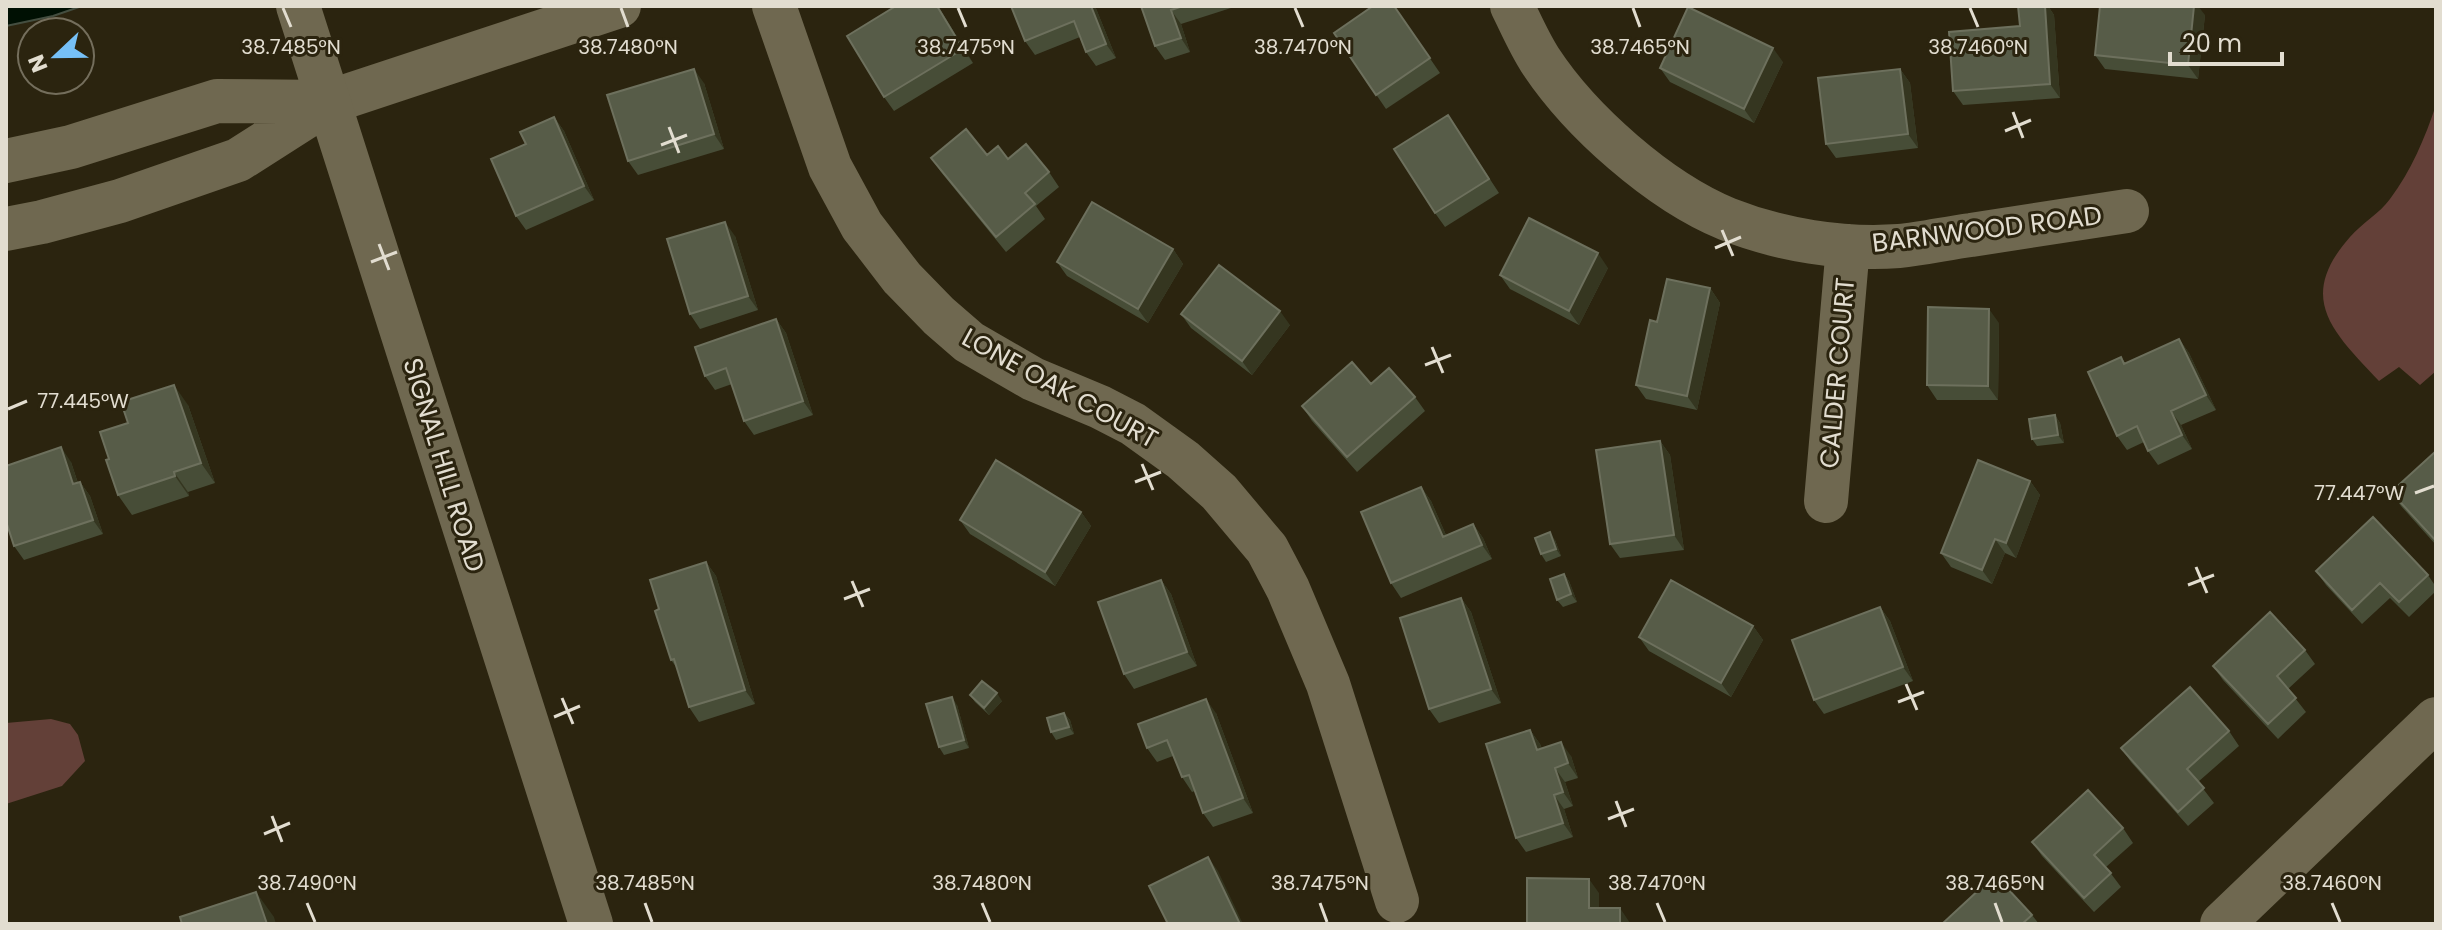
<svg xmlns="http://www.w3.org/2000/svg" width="2442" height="930" font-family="Poppins,sans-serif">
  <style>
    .green { fill: #634038 }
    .water { fill: #001003; stroke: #444e40; stroke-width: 2 }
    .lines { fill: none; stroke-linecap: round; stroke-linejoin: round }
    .street { stroke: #6f6850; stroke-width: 44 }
    .secondary { stroke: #6f6850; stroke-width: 44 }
    .wall { fill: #474d37 }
    .shaded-wall { fill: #353620 }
    .building { fill: #575c48; stroke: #6d705d; stroke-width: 2 }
    .ticks { fill: none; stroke: #e2ddd0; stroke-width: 3 }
    .labels { text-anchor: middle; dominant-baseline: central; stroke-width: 6; stroke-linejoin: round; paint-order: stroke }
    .street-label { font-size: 26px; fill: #e2ddd0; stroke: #2b240f }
    .ticks-label { font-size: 20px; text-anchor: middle; fill: #e2ddd0; stroke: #2b240f; stroke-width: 6; stroke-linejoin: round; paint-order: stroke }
  </style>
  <rect width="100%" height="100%" fill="#2b240f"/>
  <path class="green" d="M2436 105V371L2420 385 2399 367 2379 381C2334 333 2295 299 2350 237 2362 223 2380 213 2390 199 2411 171 2425 138 2436 105Z
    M51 719 70 724 78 735 85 761 62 786 6 804V723Z"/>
  <path class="water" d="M6 6H82L53 16 6 26Z"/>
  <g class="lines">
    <path class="street" d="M774 6 830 167 862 226 902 278 939 316 969 342 1033 379 1100 407 1133 424 1183 460 1219 492 1267 549 1288 589 1328 684 1397 901
      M1512 6C1521 24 1529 43 1540 60 1580 121 1659 191 1727 219 1780 240 1842 250 1899 246 1923 244 1947 238 1971 235 2023 227 2075 219 2127 211
      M329 102 619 6
      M1826 501 1848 246
      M2222 924 2436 719"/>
    <path class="secondary" d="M298 6 591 924
      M6 161 71 147 217 101 329 102
      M6 229 42 222 120 201 238 160 329 102"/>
  </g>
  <path class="wall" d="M938 6 973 63 894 111 884 97Z
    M1095 6 1116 58 1096 66 1086 52 1080 37 1035 55 1025 41Z
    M1141 6H1230L1231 8 1181 24 1190 52 1165 60 1155 46Z
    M1394 6 1440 73 1386 109 1334 33Z
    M2018 6H2048L2054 15 2060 98 1963 105 1953 91 2020 26Z
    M2205 15 2198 79 2105 69 2095 55Z
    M1783 62 1754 123 1670 82 1660 68Z
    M1900 69 1910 83 1918 148 1836 158 1826 144Z
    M704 83 724 149 638 175 628 161Z
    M1448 115 1499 193 1445 227 1435 213Z
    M554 117 564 131 594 200 526 230 516 216 526 144Z
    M987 155 1008 159 1049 172 1059 187 1036 206 1045 219 1006 252 941 172 931 158Z
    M735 236 758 310 700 329 690 314Z
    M1173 249 1183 264 1148 323 1067 276 1057 262Z
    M1608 268 1579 325 1510 289 1500 275Z
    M1710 288 1720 303 1697 410 1646 399 1636 385 1657 322Z
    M1181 314 1290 325 1252 375 1191 328Z
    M776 319 786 333 813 415 754 435 744 421 732 384 715 390 705 376Z
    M1999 323 1998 400H1937L1927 385Z
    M2179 339 2189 353 2216 410 2181 425 2192 449 2158 465 2148 451 2144 442 2127 450 2117 436 2121 357 2126 364Z
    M1371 384 1415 397 1425 411 1357 472 1312 421 1302 406Z
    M188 405 215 483 188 492 189 496 132 515 118 495 109 459Z
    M2055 415 2060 423 2064 443 2037 446 2032 439Z
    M1660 441 1670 455 1684 550 1620 558 1610 544Z
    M2436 451V545L2401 506 2391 492Z
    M71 462 78 483 80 482 90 496 103 534 24 560 14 546Z
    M2030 481 2040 495 2016 558 2005 553 1992 584 1951 567 1941 553Z
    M1421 487 1431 501 1446 535 1473 524 1483 538 1492 559 1401 598 1391 583Z
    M1081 512 1091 526 1055 586 970 534 960 520Z
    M1555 540 1561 556 1546 562 1541 554Z
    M706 562 716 576 755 704 699 722 689 707 677 668 671 660 659 609Z
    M2316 571 2428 575 2436 587V591L2409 617 2390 598 2362 624 2326 585Z
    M1564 574 1569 581 1577 602 1563 607 1557 600Z
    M1161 580 1171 594 1197 666 1134 689 1124 674Z
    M1461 598 1471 612 1501 703 1439 723 1429 709Z
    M1880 607 1890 621 1913 681 1824 714 1814 700Z
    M1753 626 1763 640 1731 697 1649 651 1639 637Z
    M2305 650 2315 664 2288 689 2306 712 2278 739 2223 680 2213 666Z
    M970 695 1002 701 989 715 975 702Z
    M957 705 969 748 944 755 939 747Z
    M1064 713 1070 720 1074 734 1056 740 1051 732Z
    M1216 713 1253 813 1213 827 1203 813 1195 791 1192 792 1182 777 1173 756 1157 762 1147 748Z
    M1530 730 1540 744 1542 749 1571 756 1578 778 1565 782 1573 806 1564 809 1573 837 1526 852 1516 838Z
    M2229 731 2239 746 2198 782 2214 803 2188 826 2131 762 2121 748Z
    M2123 828 2133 843 2106 867 2121 887 2094 912 2042 856 2032 842Z
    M2032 915 2039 924H1942Z"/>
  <path class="shaded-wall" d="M937 6H938L973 63 963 49Z
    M1091 6H1095L1116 58 1106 44Z
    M2045 6H2048L2054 15 2060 98 2050 84Z
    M2194 6H2198L2205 15 2198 79 2188 65Z
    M1171 10 1181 24 1190 52 1181 38Z
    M1773 48 1783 62 1754 123 1744 109Z
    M694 69 704 83 724 149 714 134Z
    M1900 69 1910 83 1918 148 1908 134Z
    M554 117 564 131 594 200 584 186Z
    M725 222 735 236 758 310 748 296Z
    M1173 249 1183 264 1148 323 1138 309Z
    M1598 253 1608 268 1579 325 1569 311Z
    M1710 288 1720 303 1697 410 1687 396Z
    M1989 309 1999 323 1998 400 1988 386Z
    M1280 311 1290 325 1252 375 1242 361Z
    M776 319 786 333 813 415 803 401Z
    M2179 339 2189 353 2216 410 2206 395Z
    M174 385 188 405 215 483 201 463Z
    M2171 411 2181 425 2192 449 2182 435Z
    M2055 415 2060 423 2064 443 2058 435Z
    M1660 441 1670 455 1684 550 1674 535Z
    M61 447 71 462 83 499 73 484Z
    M174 472 188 492 189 496 175 476Z
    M2030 481 2040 495 2016 558 2006 543Z
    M80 482 90 496 103 534 93 520Z
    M1421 487 1431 501 1453 551 1443 537Z
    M1081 512 1091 526 1055 586 1045 572Z
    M1473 524 1483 538 1492 559 1482 545Z
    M1550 532 1555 540 1561 556 1556 549Z
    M1995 539 2005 553 1992 584 1982 570Z
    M706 562 716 576 755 704 745 690Z
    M1564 574 1569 581 1577 602 1571 594Z
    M1161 580 1171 594 1197 666 1187 652Z
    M1461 598 1471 612 1501 703 1491 689Z
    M1880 607 1890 621 1913 681 1903 667Z
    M1753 626 1763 640 1731 697 1721 683Z
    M997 693 1002 701 989 715 984 708Z
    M952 697 957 705 969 748 964 740Z
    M1206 699 1216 713 1253 813 1243 798Z
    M1064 713 1070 720 1074 734 1069 727Z
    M1530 730 1540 744 1547 764 1537 750Z
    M1561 742 1571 756 1578 778 1568 763Z
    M1555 768 1565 782 1573 806 1563 792Z
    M1554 795 1564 809 1573 837 1563 823Z
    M1208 857 1218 871 1243 924H1240Z
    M1589 879 1599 893V923L1589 908Z
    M256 892 274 917 276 924H267Z
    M1620 908 1630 923V924H1620Z"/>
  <path class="building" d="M896 6H937L963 49 884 97 847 36Z
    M1011 6H1091L1106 44 1086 52 1074 21 1025 41Z
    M1141 6H1183L1171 10 1181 38 1155 46Z
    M1373 6H1394L1430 58 1376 95 1334 33Z
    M2018 6H2045L2050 84 1953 91 1949 32 2020 26Z
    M2100 6H2194L2188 65 2095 55Z
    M1688 7 1773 48 1744 109 1660 68Z
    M694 69 714 134 628 161 607 95Z
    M1900 69 1908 134 1826 144 1818 78Z
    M1448 115 1489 179 1435 213 1394 149Z
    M554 117 584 186 516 216 491 159 526 144 520 132Z
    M966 129 987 155 998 146 1008 159 1026 144 1049 172 1025 193 1035 204 996 237 931 158Z
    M1092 202 1173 249 1138 309 1057 262Z
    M1529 218 1598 253 1569 311 1500 275Z
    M725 222 748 296 690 314 667 239Z
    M1219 265 1280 311 1242 361 1181 314Z
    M1667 279 1710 288 1687 396 1636 385 1650 320 1657 322Z
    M1928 307 1989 309 1988 386 1927 385Z
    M776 319 803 401 744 421 726 368 705 376 695 347Z
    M2179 339 2206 395 2171 411 2182 435 2148 451 2137 426 2117 436 2088 372 2121 357 2124 364Z
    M1352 362 1371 384 1389 368 1415 397 1347 457 1302 406Z
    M174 385 201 463 174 472 175 476 118 495 106 460 109 459 100 432 128 423 121 402Z
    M2055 415 2058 435 2032 439 2029 419Z
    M1660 441 1674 535 1610 544 1596 450Z
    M61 447 73 484 80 482 93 520 14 546 6 521V466Z
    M2436 451V541L2391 492Z
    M996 460 1081 512 1045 572 960 520Z
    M1978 460 2030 481 2006 543 1995 539 1982 570 1941 553Z
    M1421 487 1443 537 1473 524 1482 545 1391 583 1361 512Z
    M2373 517 2428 575 2399 602 2380 583 2352 610 2316 571Z
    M1550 532 1556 549 1541 554 1535 538Z
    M706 562 745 690 689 707 674 659 671 660 655 611 659 609 650 580Z
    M1564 574 1571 594 1557 600 1550 579Z
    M1161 580 1187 652 1124 674 1098 602Z
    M1671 580 1753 626 1721 683 1639 637Z
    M1461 598 1491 689 1429 709 1400 618Z
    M1880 607 1903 667 1814 700 1792 640Z
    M2270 612 2305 650 2277 676 2296 698 2268 724 2213 666Z
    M982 681 997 693 984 708 970 695Z
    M2190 687 2229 731 2187 769 2204 788 2178 812 2121 748Z
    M952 697 964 740 939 747 926 704Z
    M1206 699 1243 798 1203 813 1189 775 1182 777 1167 740 1147 748 1138 724Z
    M1064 713 1069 727 1051 732 1047 718Z
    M1530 730 1537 750 1561 742 1568 763 1555 768 1563 792 1554 795 1563 823 1516 838 1486 744Z
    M2088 790 2123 828 2094 855 2111 873 2084 898 2032 842Z
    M1208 857 1240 924H1168L1149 886Z
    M1995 875 2032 915 2022 924H1942Z
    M1527 878 1589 879V908H1620V924H1527Z
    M256 892 267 924H182L180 917Z"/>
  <path class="ticks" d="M283 8 291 27M621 8 628 27M958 8 966 27M1295 8 1303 27M1633 8 1640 27M1970 8 1978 27M2013 112 2023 138M669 127 679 153M2005 131 2031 120M661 145 687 135M1722 230 1733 256M379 244 389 270M1715 248 1741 237M371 262 397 252M1432 347 1443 373M1425 365 1451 355M8 409 27 401M1142 464 1153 490M1135 482 1161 472M2415 493 2434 486M2196 567 2207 593M852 581 863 607M2188 585 2214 575M844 599 870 589M1906 684 1917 710M562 698 573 724M1898 702 1924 692M554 717 580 706M1616 801 1626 827M272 816 282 842M1608 819 1634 809M264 834 290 823M307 903 315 922M645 903 652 922M982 903 990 922M1320 903 1327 922M1657 903 1665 922M1995 903 2002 922M2332 903 2340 922"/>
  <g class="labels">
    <g class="street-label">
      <text transform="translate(1987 229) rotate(-7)">BARNWOOD ROAD</text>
      <text transform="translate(1837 373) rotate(-85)">CALDER COURT</text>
      <text transform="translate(1060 388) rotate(29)">LONE OAK COURT</text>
      <text transform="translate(444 465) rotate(73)">SIGNAL HILL ROAD</text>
    </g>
  </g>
  <g class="ticks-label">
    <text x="291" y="54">38.7485°N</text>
    <text x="628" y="54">38.7480°N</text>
    <text x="966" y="54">38.7475°N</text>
    <text x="1303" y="54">38.7470°N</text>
    <text x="1640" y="54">38.7465°N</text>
    <text x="1978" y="54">38.7460°N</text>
    <text x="83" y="408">77.445°W</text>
    <text x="2359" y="500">77.447°W</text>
    <text x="307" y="890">38.7490°N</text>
    <text x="645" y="890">38.7485°N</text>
    <text x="982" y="890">38.7480°N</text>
    <text x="1320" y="890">38.7475°N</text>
    <text x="1657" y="890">38.7470°N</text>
    <text x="1995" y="890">38.7465°N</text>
    <text x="2332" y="890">38.7460°N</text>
  </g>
  <rect width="2442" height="930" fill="none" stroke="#e2ddd0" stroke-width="16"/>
  <g transform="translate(56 56) rotate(248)"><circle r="38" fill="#2b240f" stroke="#746e5c" stroke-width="2"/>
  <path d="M0-6L14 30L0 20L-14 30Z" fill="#76c0f7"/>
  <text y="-12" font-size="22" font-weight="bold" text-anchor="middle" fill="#e2ddd0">N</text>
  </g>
  <path d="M2170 52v12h112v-12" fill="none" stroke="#e2ddd0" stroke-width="4"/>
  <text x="2182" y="52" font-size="24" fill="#e2ddd0" stroke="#2b240f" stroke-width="6" paint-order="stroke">20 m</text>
</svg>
